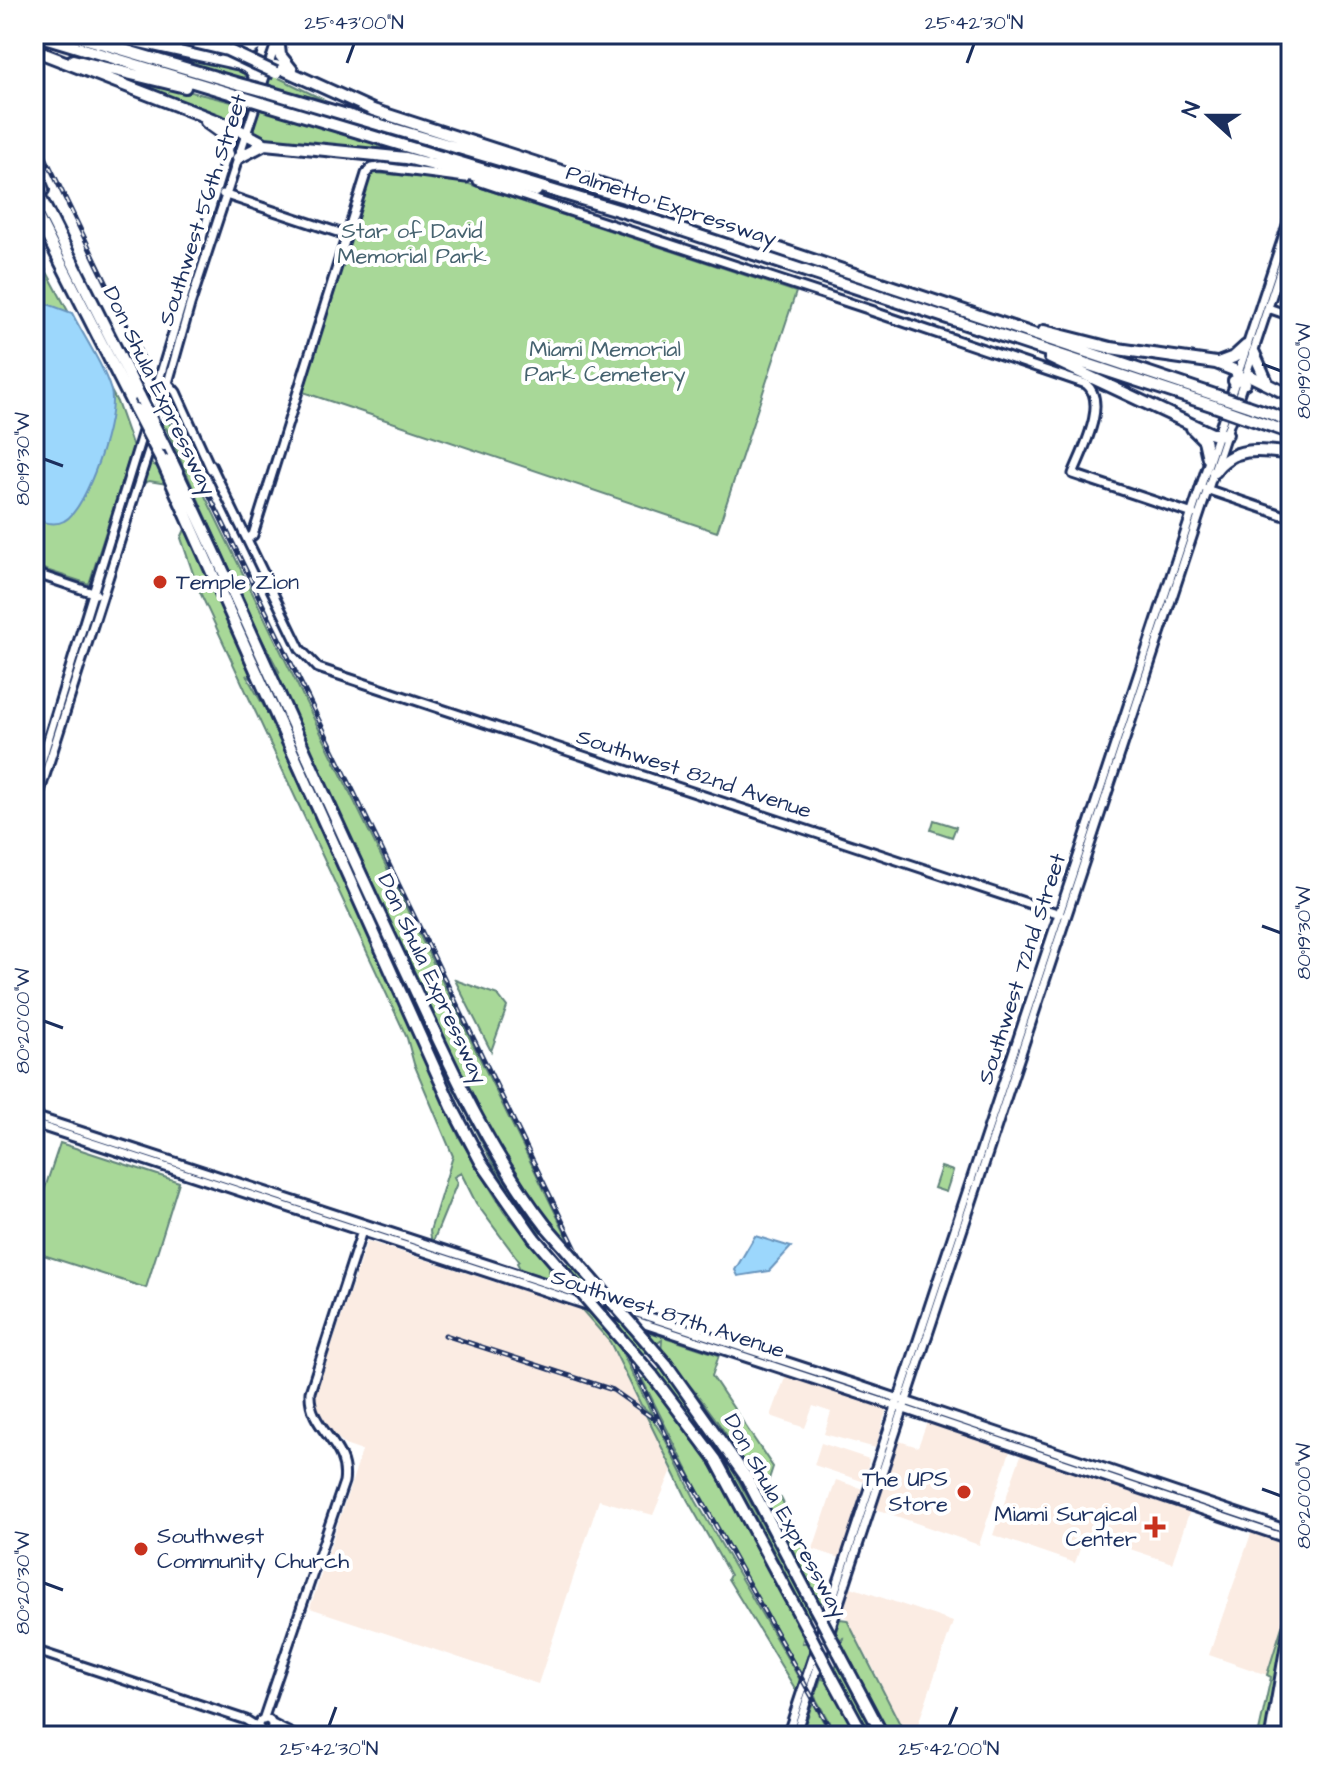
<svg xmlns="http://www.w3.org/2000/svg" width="1325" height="1770" font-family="'Architects Daughter',sans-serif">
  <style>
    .built { fill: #fbece3 }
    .green { fill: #a8d898; stroke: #62847b; stroke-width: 2 }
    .water { fill: #9cd7fc; stroke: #6894bd; stroke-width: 2 }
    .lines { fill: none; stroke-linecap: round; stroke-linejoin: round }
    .secondary-casing { stroke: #1b2f5e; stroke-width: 13 }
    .highway-casing { stroke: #1b2f5e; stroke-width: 16 }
    .secondary { stroke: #fff; stroke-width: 7 }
    .highway { stroke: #fff; stroke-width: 10 }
    .rail-casing { stroke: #1b2f5e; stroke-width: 5 }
    .rail { stroke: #fff; stroke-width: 2; stroke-dasharray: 6; stroke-linecap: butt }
    .highway-bridge-casing { stroke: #1b2f5e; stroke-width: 16; stroke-linecap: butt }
    .highway-bridge { stroke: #fff; stroke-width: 10 }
    .ticks { fill: none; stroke: #1b2f5e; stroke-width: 3 }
    .poi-dot { fill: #c8321e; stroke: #fff; stroke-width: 3 }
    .labels { text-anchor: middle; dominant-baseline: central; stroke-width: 8; stroke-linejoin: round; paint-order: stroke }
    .street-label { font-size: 22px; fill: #1b2f5e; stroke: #fff }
    .park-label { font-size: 22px; fill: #45626f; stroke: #fff }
    .poi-label { font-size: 22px; fill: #1b2f5e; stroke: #fff; text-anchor: start }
    .neatline { fill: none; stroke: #1b2f5e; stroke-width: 3 }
    .ticks-label { font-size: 20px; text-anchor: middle; fill: #1b2f5e }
  </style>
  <rect width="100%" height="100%" fill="#fff"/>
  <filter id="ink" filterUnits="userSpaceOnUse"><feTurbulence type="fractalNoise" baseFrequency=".0125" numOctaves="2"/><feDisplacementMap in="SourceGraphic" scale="16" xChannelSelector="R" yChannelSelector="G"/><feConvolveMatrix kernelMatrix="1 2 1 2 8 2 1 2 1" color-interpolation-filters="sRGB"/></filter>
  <g filter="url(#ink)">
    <path class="built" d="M367 1241 582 1310 610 1342 641 1405 639 1408 645 1413 672 1470 653 1515 599 1500 538 1684 310 1608 362 1451 345 1445 325 1425 316 1411 315 1396Z
      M786 1375 887 1407 876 1448 824 1434 831 1412 813 1406 805 1428 771 1416Z
      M927 1422 1010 1451 979 1545 876 1509 899 1441 918 1447Z
      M821 1443 869 1459 865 1482 814 1465Z
      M1021 1455 1190 1510 1172 1563 1085 1534 1075 1563 993 1535Z
      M836 1480 863 1489 840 1558 813 1549Z
      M1252 1531 1291 1546V1597L1267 1675 1209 1655Z
      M851 1587 953 1622 914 1736H906L873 1668 846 1617 842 1615Z"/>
    <path class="green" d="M88 34 238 66 247 71 243 79Z
      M89 67 236 103 231 123Z
      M271 74 324 100 267 86Z
      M260 109 445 163 258 140 249 134Z
      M374 173 457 180 796 292 717 532 303 392 369 177Z
      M34 248 117 402 133 447 89 584 34 566Z
      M164 412 597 1298 523 1274 517 1263 519 1261 476 1203 461 1173 454 1177 457 1183 432 1244 430 1231 453 1156 414 1064 407 1038 198 588 181 538 187 525 252 679 246 675 266 710 459 1137 504 1211 549 1264V1278L565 1269 569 1261 553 1224H550L513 1172 471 1098 271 663 280 673 260 636 166 428 160 433 151 464 159 467 167 484 149 481 142 484Z
      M934 820 956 827 952 837 931 830Z
      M380 930 429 1036 421 1025Z
      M455 980 498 995 507 1007 491 1051Z
      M444 1070 499 1172 543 1229 540 1232 497 1172Z
      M60 1143 179 1182 146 1288 34 1252V1221Z
      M941 1167 953 1171 946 1192 934 1188Z
      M582 1310 605 1317 653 1416 641 1405 610 1342Z
      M616 1321 719 1355 712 1376 773 1467 767 1485 772 1496 781 1498 828 1593 825 1603 816 1601C774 1515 730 1422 661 1354L662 1340 645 1352 638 1372Z
      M661 1368 726 1458 811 1613 809 1619C764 1533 722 1444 655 1373Z
      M647 1377 717 1474 804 1634 802 1643H812L801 1675 713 1521 642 1379Z
      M639 1408 651 1417 664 1437 696 1501 800 1680 796 1690 728 1579 730 1575 687 1499 645 1413Z
      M1291 1597 1268 1736H1258L1271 1677 1267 1675Z
      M840 1619 847 1620 906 1736H890L841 1647 843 1638 834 1641 822 1679 830 1682 857 1736H837L815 1697Z
      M837 1663 875 1736H871L835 1669Z
      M813 1702 831 1736H801Z"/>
    <path class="water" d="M34 299 72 313C84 337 103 364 111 391 118 415 87 510 64 521 55 526 43 522 34 520Z
      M755 1236 791 1247 769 1271 738 1276 735 1270Z"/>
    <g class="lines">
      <g class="secondary-casing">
        <path id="secondary" d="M478 181 874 311
          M223 194 346 235
          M1268 308 1291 316
          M871 311 1086 384C1109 402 1082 451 1073 474L1193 514
          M169 384 176 392 211 469
          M148 416 235 128 269 34
          M155 429 190 305 277 40
          M211 465 300 649 318 668 1060 914
          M1206 489 1291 518
          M247 539 253 535 366 174 371 168 381 167 466 178
          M34 573 96 594
          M34 785 144 428
          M34 810 152 441
          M34 1116 855 1384 1291 1531
          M34 1124 895 1406 1291 1540
          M34 1650 246 1720 259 1728
          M258 1726a7 7 0 1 1 14 0a7 7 0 1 1-14 0Z
          M263 1720 344 1482C350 1443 308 1430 310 1392L362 1231
          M272 1724 296 1736
          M787 1736 1291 213
          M795 1736 1291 238"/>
      </g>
      <g class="highway-casing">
        <path id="highway" d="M34 34 236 95
          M70 34 239 84
          M104 34 240 64 250 69 262 86
          M278 38 280 55 292 70
          M34 50 235 128 265 144 406 158 536 191
          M234 58 267 40
          M73 60 185 87
          M254 73 263 67 276 66 373 110 617 189
          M269 92 631 199 1218 396
          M265 104 654 221 1214 406
          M206 122 220 132 228 154
          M238 158 263 145
          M34 168 43 190
          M34 185 140 397
          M34 210 135 409
          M1044 331 1111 348 1216 363 1234 370 1245 383
          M1254 353 1266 380
          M1050 358 1212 434H1227
          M1218 363 1234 357 1246 346
          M1234 381 1251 376 1291 396
          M1248 406 1291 421
          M1245 417 1291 433
          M1192 428 1204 440 1208 458
          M164 445C244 610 315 779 394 945 440 1041 480 1141 546 1226
          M161 459 452 1107 481 1162 534 1238
          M1214 472C1233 445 1261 450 1291 454
          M666 1364 746 1477 815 1608
          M652 1375 716 1460 807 1629
          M838 1651 883 1736
          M832 1677 864 1736
          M1278 1731 1291 1687
          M1271 1736 1291 1620
          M1286 1736 1291 1718"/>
      </g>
      <use href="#secondary" class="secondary"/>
      <use href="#highway" class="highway"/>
      <g class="rail-casing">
        <path id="rail" d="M34 134 673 1449 834 1736
          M445 1335 613 1390 654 1419"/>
      </g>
      <use href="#rail" class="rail"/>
      <g class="highway-bridge-casing">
        <path id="highway-bridge" d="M168 36 227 50 276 73
          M239 84 269 92
          M236 95 265 104
          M1218 396 1248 406
          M140 397 164 445
          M1214 406 1245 417
          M135 409 161 459
          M546 1226 666 1364
          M534 1238 652 1375
          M815 1608 838 1651
          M807 1629 832 1677"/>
      </g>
      <use href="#highway-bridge" class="highway-bridge"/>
    </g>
  </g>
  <path class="ticks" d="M347 63 354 44M967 63 974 44M1262 364 1281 371M44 459 63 466M1262 926 1281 933M44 1021 63 1028M1262 1489 1281 1496M44 1583 63 1590M329 1726 336 1707M949 1726 957 1707"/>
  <g class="poi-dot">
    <circle cx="160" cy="582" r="8"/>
    <circle cx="964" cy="1492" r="8"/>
    <path d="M1151 1515h8v8h8v8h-8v8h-8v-8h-8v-8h8z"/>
    <circle cx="141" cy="1549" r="8"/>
  </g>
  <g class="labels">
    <g class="street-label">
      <text transform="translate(671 206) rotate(18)">Palmetto Expressway</text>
      <text transform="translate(203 210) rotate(-72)">Southwest 56th Street</text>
      <text transform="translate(159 391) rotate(64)">Don Shula Expressway</text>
      <text transform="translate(694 774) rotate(18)">Southwest 82nd Avenue</text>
      <text transform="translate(1022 969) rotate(-72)">Southwest 72nd Street</text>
      <text transform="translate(432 979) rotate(65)">Don Shula Expressway</text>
      <text transform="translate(668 1314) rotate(18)">Southwest 87th Avenue</text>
      <text transform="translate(785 1516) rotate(61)">Don Shula Expressway</text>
    </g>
    <g class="park-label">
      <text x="412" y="231">Star of David<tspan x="412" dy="25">Memorial Park</tspan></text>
      <text x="605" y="349">Miami Memorial<tspan x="605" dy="25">Park Cemetery</tspan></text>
    </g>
    <g class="poi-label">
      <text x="176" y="582">Temple Zion</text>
      <text x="948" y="1479" text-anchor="end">The UPS<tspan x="948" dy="25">Store</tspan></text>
      <text x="1137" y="1514" text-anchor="end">Miami Surgical<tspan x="1137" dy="25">Center</tspan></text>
      <text x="157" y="1536">Southwest<tspan x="157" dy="25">Community Church</tspan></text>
    </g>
  </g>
  <rect width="1325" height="1770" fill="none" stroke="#fff" stroke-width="88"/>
  <g transform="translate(1209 116) rotate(291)" stroke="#ffffff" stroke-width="6" paint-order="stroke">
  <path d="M0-6L14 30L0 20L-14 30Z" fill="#1b2f5e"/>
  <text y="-12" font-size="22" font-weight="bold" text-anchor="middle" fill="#1b2f5e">N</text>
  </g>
  <rect x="44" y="44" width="1237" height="1682" class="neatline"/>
  <g class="ticks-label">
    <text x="354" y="29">25°43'00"N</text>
    <text x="974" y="29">25°42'30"N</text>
    <text transform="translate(1303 371) rotate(-90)" y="7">80°19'00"W</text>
    <text transform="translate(22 459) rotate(-90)" y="7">80°19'30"W</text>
    <text transform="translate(1303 933) rotate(-90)" y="7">80°19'30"W</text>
    <text transform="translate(22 1021) rotate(-90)" y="7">80°20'00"W</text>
    <text transform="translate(1303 1496) rotate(-90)" y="7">80°20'00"W</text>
    <text transform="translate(22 1583) rotate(-90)" y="7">80°20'30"W</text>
    <text x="329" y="1755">25°42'30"N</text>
    <text x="949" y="1755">25°42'00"N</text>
  </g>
</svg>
